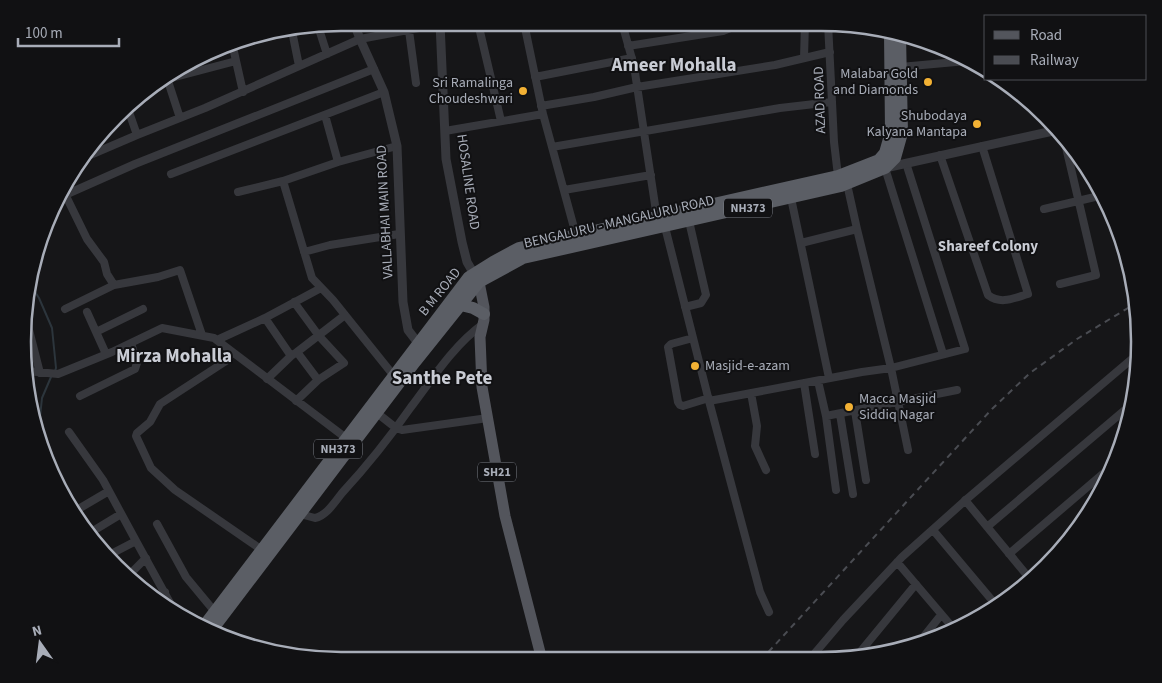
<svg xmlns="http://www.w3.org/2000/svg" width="1162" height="683" font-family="'Source Sans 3',sans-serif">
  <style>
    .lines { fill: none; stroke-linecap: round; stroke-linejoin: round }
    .stream { stroke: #2c353c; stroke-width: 2 }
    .minor { stroke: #37383d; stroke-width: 8 }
    .tertiary { stroke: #37383d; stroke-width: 9 }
    .primary { stroke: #53555c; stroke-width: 11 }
    .trunk { stroke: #5b5e65; stroke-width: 12 }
    .rail { stroke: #4a4c52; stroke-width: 2; stroke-dasharray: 6 5; stroke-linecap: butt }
    .poi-dot { fill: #f2b134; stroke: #111113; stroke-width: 2 }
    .labels { text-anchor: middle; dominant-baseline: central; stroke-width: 4; stroke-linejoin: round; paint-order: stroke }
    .shield { fill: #111113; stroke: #7b7e86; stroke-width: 1 }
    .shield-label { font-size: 12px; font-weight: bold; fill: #a8adb8 }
    .poi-label { font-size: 14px; fill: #a8adb8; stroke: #111113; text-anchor: end }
    .street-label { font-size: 14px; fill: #a8adb8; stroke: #111113 }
    .neighbourhood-label { font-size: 15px; font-weight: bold; fill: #c9ccd4; stroke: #111113 }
    .district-label { font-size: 19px; font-weight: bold; fill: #c9ccd4; stroke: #111113 }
    .rim { fill: none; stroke: #a8adb8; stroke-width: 2.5 }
  </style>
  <rect width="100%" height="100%" fill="#161618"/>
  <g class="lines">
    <path class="stream" d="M30 284 39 298 52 328 56 368 55 371
      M38 436 42 398 51 377"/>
    <path class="minor" d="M408 23 416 83
      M478 23 501 121
      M524 23 543 114 576 235
      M622 23 634 66 657 218
      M828 23 834 142 838 176
      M318 26 327 54
      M292 31 299 66
      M232 43 243 92
      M628 46 723 31 743 23
      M804 58 805 23
      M900 67 967 61
      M535 77 632 58
      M167 78 180 118
      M160 81 236 61
      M541 106 594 97 637 87 775 65 830 52
      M128 109 137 135 205 108 360 39 440 24
      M325 115 338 162 283 181 312 278 333 300 394 376
      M445 131 543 114
      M552 147 780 108 832 102
      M940 155 988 295C1001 305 1014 298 1028 294L982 146
      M81 159 137 135
      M338 162 397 146
      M885 168 943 354
      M171 174 384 92
      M847 184 857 229 891 368 908 450
      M564 190 651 175
      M64 192 87 239 104 262 107 274 114 285 158 277 180 270 202 335
      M238 192 283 181
      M65 195 135 164 374 69
      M791 198 829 378
      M1044 209 1099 196
      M665 227 709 401 862 372 891 368 965 349 906 163
      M801 243 857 229
      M304 252 330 245 399 234
      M1060 284 1096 275 1065 143
      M294 302 319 336 344 363 318 380
      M685 307 701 303 706 295 689 221
      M65 309 114 285
      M87 312 106 354
      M26 318 40 373
      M96 332 143 309
      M693 338 671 344 668 347 678 402 680 405 683 406 709 398
      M217 340 265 318
      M232 352 226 361 160 404 150 422 137 433 136 436 151 468 175 490 262 550
      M297 352 291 356 265 318 321 288
      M27 371 58 374 112 352 162 328 214 338 346 438
      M267 379 291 356
      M818 381 826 416 836 490
      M804 383 815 454
      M751 393 757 426 755 446 766 470
      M80 396 135 369 137 363 131 343
      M296 401 318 380 297 352 345 315
      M709 401 760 592 769 612
      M855 411 866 480
      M377 413 396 428 402 430 488 418
      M840 414 853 494
      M826 416 957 390
      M69 432 103 480 136 541 109 555
      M965 500 1030 579
      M75 511 109 491
      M300 514 315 518C326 516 335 502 342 493 367 466 390 437 411 407 433 378 453 346 483 324
      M157 524 186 577 215 612
      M987 527 1133 403
      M933 530 996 605
      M88 534 121 514
      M136 541 175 612
      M1009 554 1105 472
      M897 562 954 629
      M130 574 146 558
      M157 599 165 592
      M917 645 941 615
      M856 657 916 584
      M809 660 843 620 902 557 968 498 1133 358"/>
    <path class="tertiary" d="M354 23 360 39 384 92 397 146 403 302 408 330 418 343
      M440 23 446 159 462 242 467 262 474 274
      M885 168 1053 131"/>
    <path class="primary" d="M475 276 479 282 484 307V320L480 337 482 387 505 516 542 660"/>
    <path class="trunk" d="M461 305 473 308 484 314
      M204 626 469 277 493 262 519 248 838 176 879 160 885 153 891 132 890 33
      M212 630 415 362 479 282 523 258 841 186 885 168 895 158 902 133 900 35"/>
    <path class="rail" d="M761 660 992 409 1030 373 1077 339 1133 305"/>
  </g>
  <g class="poi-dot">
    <circle cx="928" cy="82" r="5"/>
    <circle cx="523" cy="91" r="5"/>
    <circle cx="977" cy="124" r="5"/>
    <circle cx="695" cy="366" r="5"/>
    <circle cx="849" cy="407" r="5"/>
  </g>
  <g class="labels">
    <g class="shield">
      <rect x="724" y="198.5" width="48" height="19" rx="4"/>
      <rect x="314" y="439.5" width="48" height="19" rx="4"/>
      <rect x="478" y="462.5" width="38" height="19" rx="4"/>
    </g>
    <g class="shield-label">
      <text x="748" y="208">NH373</text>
      <text x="338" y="449">NH373</text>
      <text x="497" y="472">SH21</text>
    </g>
    <g class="poi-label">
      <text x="918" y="74">Malabar Gold<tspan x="918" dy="16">and Diamonds</tspan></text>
      <text x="513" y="83">Sri Ramalinga<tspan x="513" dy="16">Choudeshwari</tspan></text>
      <text x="967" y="116">Shubodaya<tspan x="967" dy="16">Kalyana Mantapa</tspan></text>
      <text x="705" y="366" text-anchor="start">Masjid-e-azam</text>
      <text x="859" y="399" text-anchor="start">Macca Masjid<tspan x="859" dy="16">Siddiq Nagar</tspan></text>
    </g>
    <g class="street-label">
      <text transform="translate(820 100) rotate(-92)">AZAD ROAD</text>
      <text transform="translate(468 182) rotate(82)">HOSALINE ROAD</text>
      <text transform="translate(385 212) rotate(-93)">VALLABHAI MAIN ROAD</text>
      <text transform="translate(619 222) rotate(-13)">BENGALURU - MANGALURU ROAD</text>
      <text transform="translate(440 292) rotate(-51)">B M ROAD</text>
    </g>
    <g class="neighbourhood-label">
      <text x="988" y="246">Shareef Colony</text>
    </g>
    <g class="district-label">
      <text x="674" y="65">Ameer Mohalla</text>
      <text x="174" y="356">Mirza Mohalla</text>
      <text x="442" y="378">Santhe Pete</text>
    </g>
  </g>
  <path d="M0 0H1162V683H0ZM341 31H821A310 310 0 0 1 1131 341V342A310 310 0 0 1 821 652H341A310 310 0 0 1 31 342V341A310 310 0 0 1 341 31Z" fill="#111113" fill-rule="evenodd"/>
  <path class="rim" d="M341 31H821A310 310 0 0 1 1131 341V342A310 310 0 0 1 821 652H341A310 310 0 0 1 31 342V341A310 310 0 0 1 341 31Z"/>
  <rect x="984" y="15" width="162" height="65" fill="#111113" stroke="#4d4f55"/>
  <rect x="994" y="31" width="25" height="8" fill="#53555c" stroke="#4d4f55"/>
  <text x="1030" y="40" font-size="15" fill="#a8adb8">Road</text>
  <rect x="994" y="56" width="25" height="8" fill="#4a4c52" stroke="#4d4f55"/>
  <text x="1030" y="65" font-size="15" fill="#a8adb8">Railway</text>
  <g transform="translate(40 643) rotate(346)" stroke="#111113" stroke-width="4" paint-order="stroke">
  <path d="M0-4L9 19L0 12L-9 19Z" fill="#a8adb8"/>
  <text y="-8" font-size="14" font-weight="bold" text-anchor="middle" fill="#a8adb8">N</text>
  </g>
  <path d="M18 38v8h101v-8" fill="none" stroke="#a8adb8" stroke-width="2.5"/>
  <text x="25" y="38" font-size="15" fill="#a8adb8" stroke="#111113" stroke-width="4" paint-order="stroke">100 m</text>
</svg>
